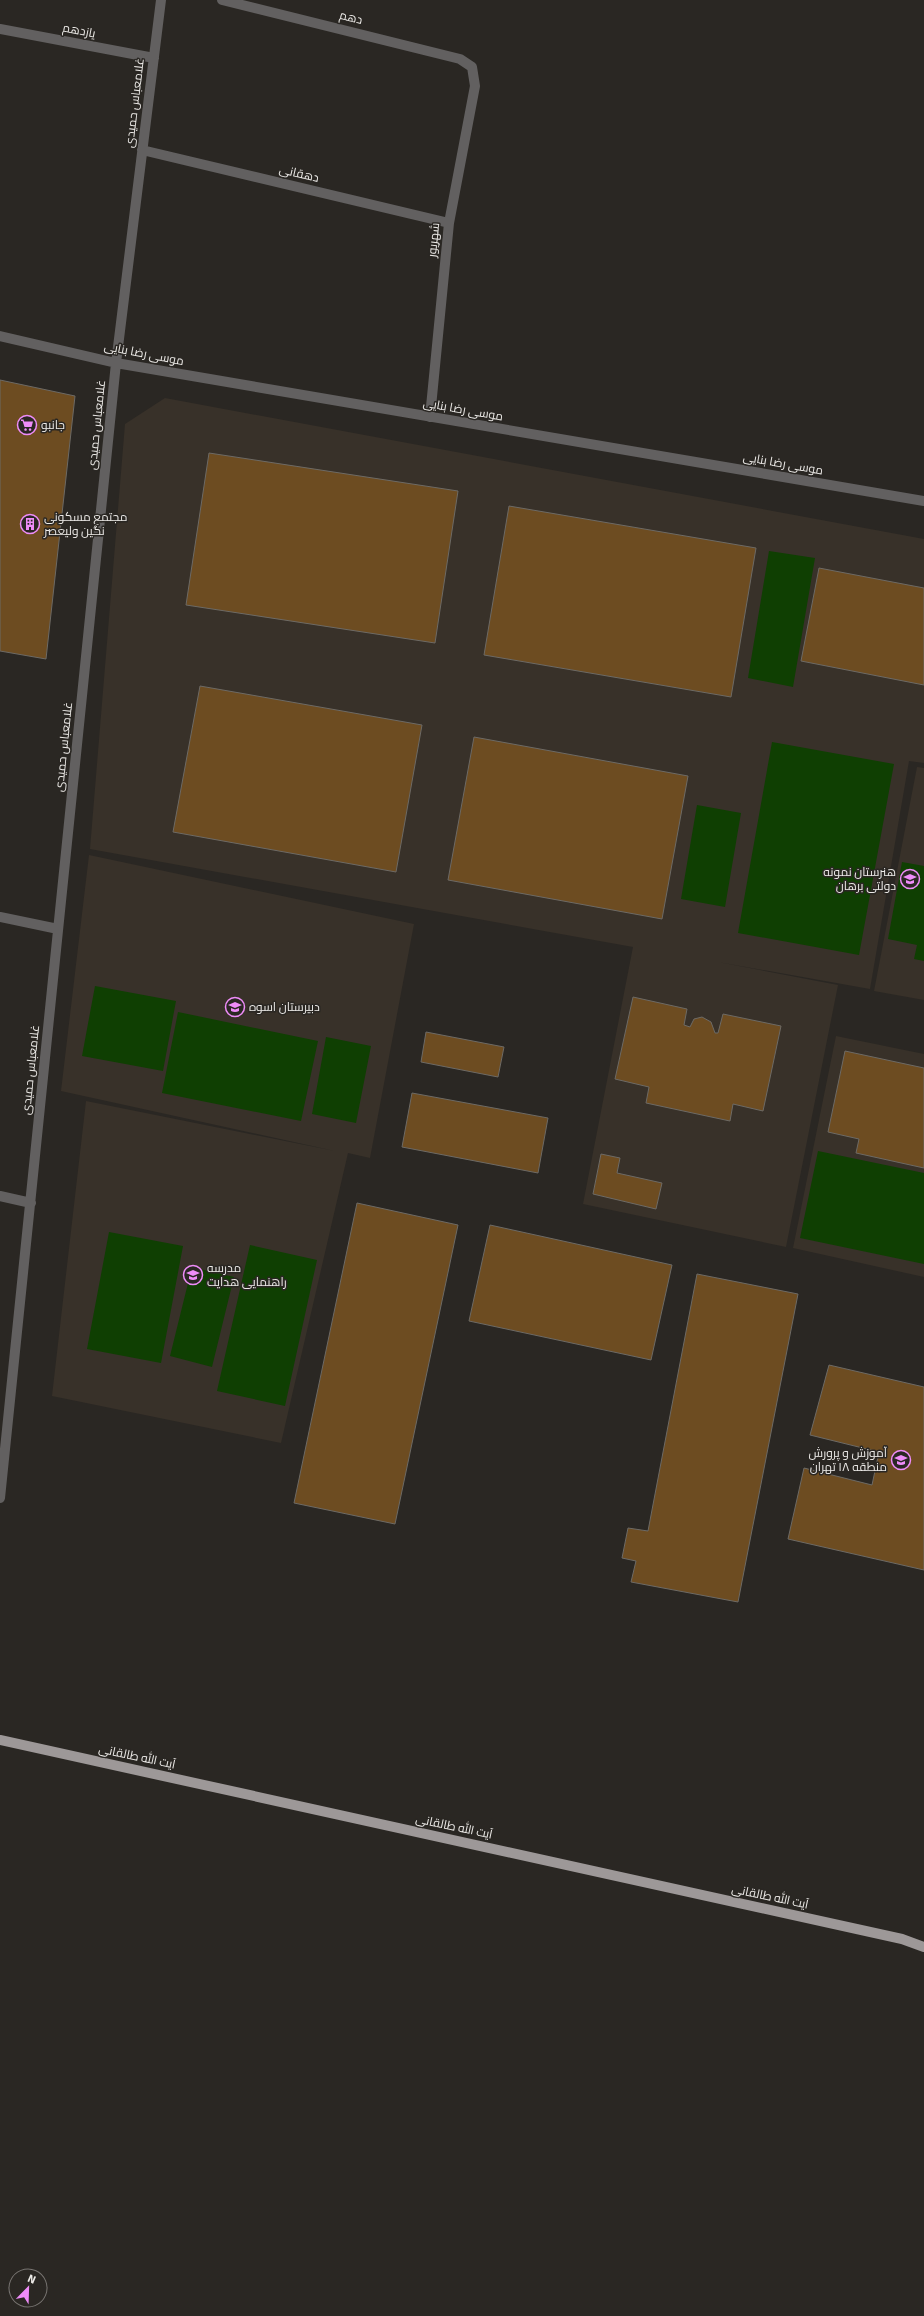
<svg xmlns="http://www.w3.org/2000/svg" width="924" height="2316" font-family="Signika,Cairo,sans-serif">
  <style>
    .built { fill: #383129 }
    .green { fill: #0f3f02 }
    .building { fill: #6d4c21; stroke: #6d6a65 }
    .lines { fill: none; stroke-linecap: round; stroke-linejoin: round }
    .minor { stroke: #626060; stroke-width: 10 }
    .major { stroke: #9d9898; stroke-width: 10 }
    .labels { text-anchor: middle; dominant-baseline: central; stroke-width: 3; stroke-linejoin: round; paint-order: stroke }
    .street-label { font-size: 12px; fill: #edebe8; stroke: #2a2723 }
    .poi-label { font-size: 12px; fill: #edebe8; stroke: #2a2723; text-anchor: start }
  </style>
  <rect width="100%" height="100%" fill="#2a2723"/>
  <path class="built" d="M165 398 924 539V763L909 761 870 989 718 962 838 985 786 1247 583 1204 633 947 90 849 125 424Z
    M917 767 924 768V1000L874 991Z
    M89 855 414 924 370 1158 348 1153 281 1443 52 1396 86 1101 335 1151 61 1091Z
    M836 1036 924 1054V1277L793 1248Z"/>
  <path class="green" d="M769 551 815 558 793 687 748 678Z
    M772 742 894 764 859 955 738 933Z
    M697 805 741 813 725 907 681 899Z
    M902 862 924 866V961L914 959 917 945 888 939Z
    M95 986 176 1001 163 1071 82 1056Z
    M178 1012 318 1041 301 1121 162 1093Z
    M326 1037 371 1046 356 1123 312 1114Z
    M818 1151 924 1173V1264L800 1238Z
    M109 1232 183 1246 161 1363 87 1349Z
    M250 1245 317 1260 285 1406 217 1391Z
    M192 1267 234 1277 212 1367 170 1356Z"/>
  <path class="building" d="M0 380 75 396 46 659 0 651Z
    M209 453 458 491 435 643 186 605Z
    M509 506 756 548 731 697 484 655Z
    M819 568 924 588V685L801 661Z
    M200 686 422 725 396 872 173 832Z
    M474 737 688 776 662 919 448 880Z
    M633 997 687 1009 684 1025 690 1027 694 1019 702 1017 711 1022 715 1033H718L723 1014 781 1026 763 1111 733 1104 730 1121 646 1103 649 1087 615 1079Z
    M426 1032 504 1047 498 1077 421 1062Z
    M845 1051 924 1068V1168L856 1153 859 1139 828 1132Z
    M412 1093 548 1118 538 1173 402 1147Z
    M601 1154 620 1158 617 1173 662 1183 656 1209 593 1194Z
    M357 1203 458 1225 395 1524 294 1503Z
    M490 1225 672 1265 651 1360 469 1321Z
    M697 1274 798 1294 738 1602 631 1582 636 1561 622 1558 628 1528 648 1531Z
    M829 1365 924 1387V1570L788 1539 804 1468 872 1485 879 1452 810 1435Z"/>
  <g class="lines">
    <path class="minor" d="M222 0 460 59 472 67 475 86 449 223 430 417
      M0 29 154 58
      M142 150 449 223
      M0 336 116 363 924 501
      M0 917 58 929
      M0 1196 31 1203
      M0 1498 116 363 161 0"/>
    <path class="major" d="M0 1740 902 1939 924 1947"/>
  </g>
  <defs>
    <g id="supermarket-ring" transform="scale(1)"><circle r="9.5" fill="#2a2723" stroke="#ee8cf8" stroke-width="1.5"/><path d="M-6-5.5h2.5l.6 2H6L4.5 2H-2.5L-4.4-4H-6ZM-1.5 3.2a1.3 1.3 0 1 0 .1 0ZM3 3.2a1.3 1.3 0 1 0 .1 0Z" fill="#ee8cf8"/></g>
    <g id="building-ring" transform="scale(1)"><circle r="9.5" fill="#2a2723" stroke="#ee8cf8" stroke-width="1.5"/><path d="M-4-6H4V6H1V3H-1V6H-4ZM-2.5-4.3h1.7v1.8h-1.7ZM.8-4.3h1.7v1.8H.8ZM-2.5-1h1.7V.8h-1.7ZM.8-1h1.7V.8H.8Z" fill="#ee8cf8"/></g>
    <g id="school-ring" transform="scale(1)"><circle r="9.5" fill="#2a2723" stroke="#ee8cf8" stroke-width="1.5"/><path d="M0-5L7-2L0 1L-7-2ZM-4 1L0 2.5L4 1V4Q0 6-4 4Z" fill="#ee8cf8"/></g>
  </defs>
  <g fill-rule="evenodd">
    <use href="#supermarket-ring" x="27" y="425"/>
    <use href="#building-ring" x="30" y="524"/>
    <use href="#school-ring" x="910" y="879"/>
    <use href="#school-ring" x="235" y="1007"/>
    <use href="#school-ring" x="193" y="1275"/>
    <use href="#school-ring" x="901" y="1460"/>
  </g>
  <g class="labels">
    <g class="street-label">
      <text transform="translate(351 18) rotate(14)">دهم</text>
      <text transform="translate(79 31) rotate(11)">یازدهم</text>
      <text transform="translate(135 103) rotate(-83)">غلامعباس حمیدی</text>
      <text transform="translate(299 174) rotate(13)">دهقانی</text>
      <text transform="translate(434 240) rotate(-84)">شهریور</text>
      <text transform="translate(144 354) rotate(11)">موسی رضا بنایی</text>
      <text transform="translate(463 410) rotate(10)">موسی رضا بنایی</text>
      <text transform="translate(97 425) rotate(-84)">غلامعباس حمیدی</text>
      <text transform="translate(783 464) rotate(10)">موسی رضا بنایی</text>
      <text transform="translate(64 747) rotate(-84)">غلامعباس حمیدی</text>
      <text transform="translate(31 1070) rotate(-84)">غلامعباس حمیدی</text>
      <text transform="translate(137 1757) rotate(12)">آیت الله طالقانی</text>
      <text transform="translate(454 1827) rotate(12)">آیت الله طالقانی</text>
      <text transform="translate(770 1897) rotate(12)">آیت الله طالقانی</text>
    </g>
    <g class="poi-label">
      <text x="41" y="425">جانبو</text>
      <text x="44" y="517">مجتمع مسکونی<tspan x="44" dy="14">نگین ولیعصر</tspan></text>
      <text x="896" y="872" text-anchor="end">هنرستان نمونه<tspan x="896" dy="14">دولتی برهان</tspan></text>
      <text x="249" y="1007">دبیرستان اسوه</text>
      <text x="207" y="1268">مدرسه<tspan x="207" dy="14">راهنمایی هدایت</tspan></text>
      <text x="887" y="1453" text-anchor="end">آموزش و پرورش<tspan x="887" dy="14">منطقه ۱۸ تهران</tspan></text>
    </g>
  </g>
  <g transform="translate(28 2288) rotate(23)"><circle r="19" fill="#2a2723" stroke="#787572"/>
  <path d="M0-3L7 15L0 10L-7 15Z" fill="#ee8cf8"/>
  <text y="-6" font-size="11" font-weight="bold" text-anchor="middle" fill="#edebe8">N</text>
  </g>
</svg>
